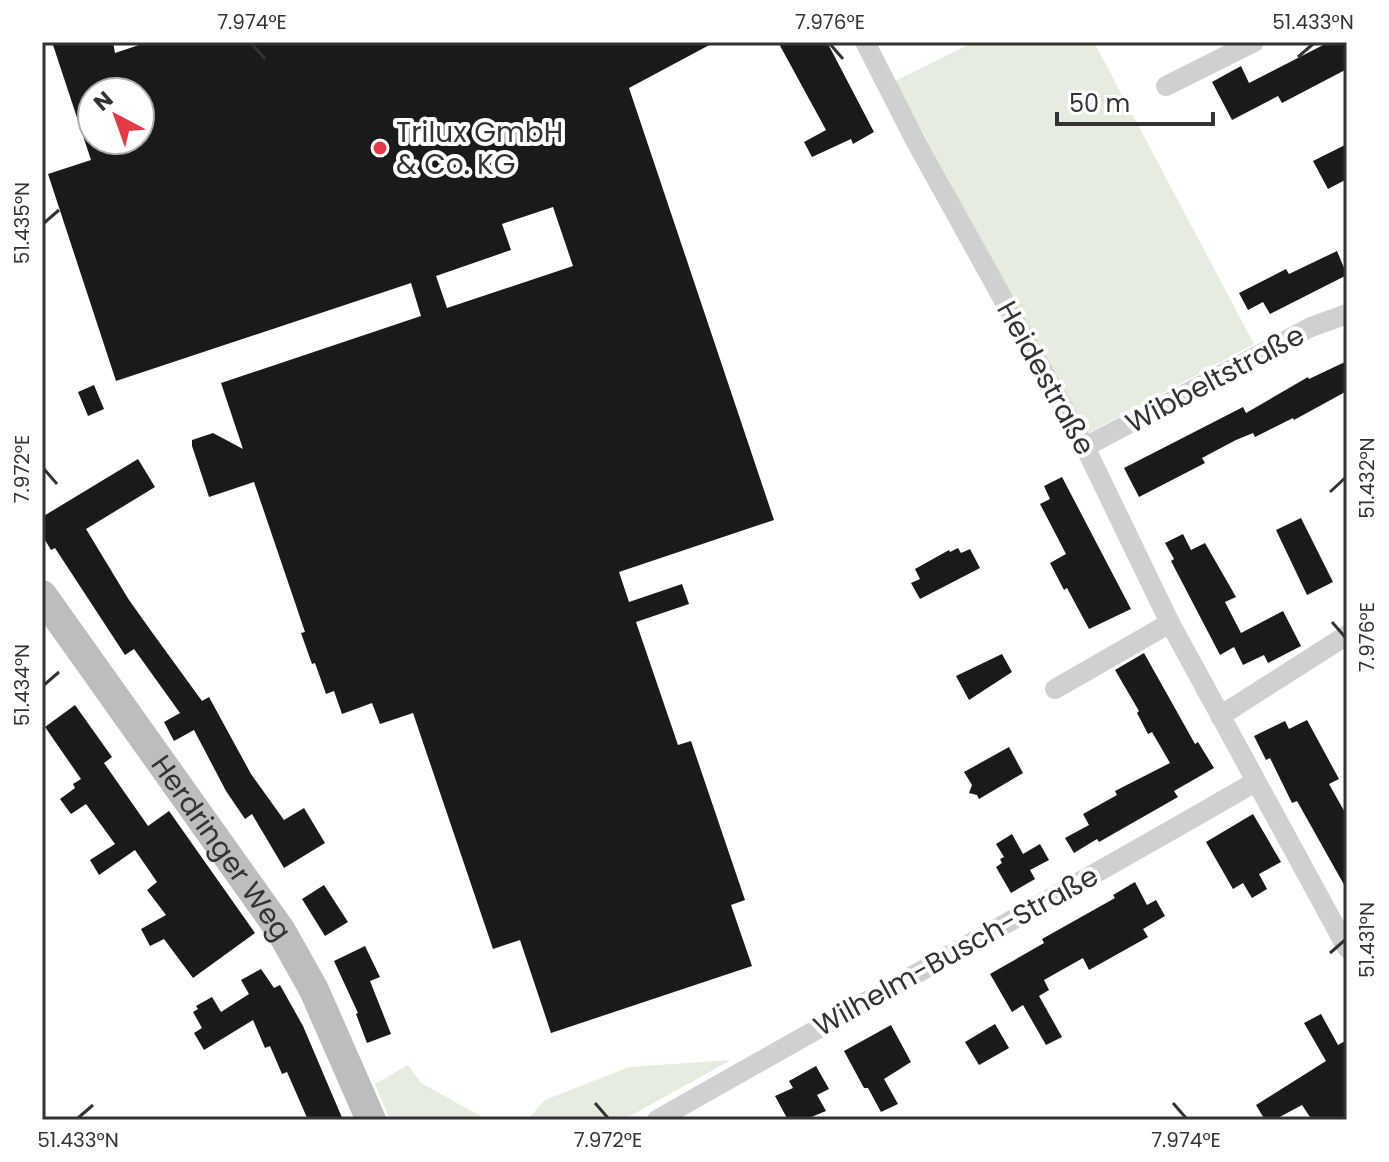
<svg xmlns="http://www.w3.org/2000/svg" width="1389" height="1162" font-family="Poppins,sans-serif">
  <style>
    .green { fill: #e6ecdf }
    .building { fill: #1a1a1a; fill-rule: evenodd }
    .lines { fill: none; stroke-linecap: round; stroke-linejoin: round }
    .street { stroke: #d0d0d0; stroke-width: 20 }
    .secondary { stroke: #bdbdbd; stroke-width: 30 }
    .ticks { fill: none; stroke: #333; stroke-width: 3 }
    .poi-dot { fill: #e63946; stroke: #fff; stroke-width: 3 }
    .labels { text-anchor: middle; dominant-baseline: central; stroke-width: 8; stroke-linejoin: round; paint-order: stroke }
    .poi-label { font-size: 28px; fill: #333; stroke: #fff; text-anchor: start }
    .street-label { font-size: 28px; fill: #333; stroke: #fff }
    .neatline { fill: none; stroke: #333; stroke-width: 3 }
    .ticks-label { font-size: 20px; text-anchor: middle; fill: #333 }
  </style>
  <rect width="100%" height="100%" fill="#fff"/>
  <path class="green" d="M974 42H1094L1254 344 1087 434 895 81Z
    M731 1060 623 1120H527L545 1100 629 1067Z
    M408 1065 421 1083 488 1120H390L375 1084Z"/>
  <path class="building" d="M52 42H113L115 53 148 42H715L629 88 774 520 619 572 629 602 682 584 689 604 636 622 678 745 691 741 745 900 731 905 752 966 551 1033 520 940 493 949 413 713 380 724 372 703 342 714 334 691 326 694 315 663 312 664 301 633 305 632 254 482 209 497 192 446V440L213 433 243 449 221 383 421 316 411 283 116 381 48 174 91 160ZM92 92H140V140H92ZM553 207 573 266 447 308 436 276 511 250 502 224Z
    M778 42H827L874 132 853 144 851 139 812 157 804 142 826 130Z
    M1329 42H1347V69L1282 103 1278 96 1232 120 1212 82 1241 66 1249 83Z
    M1347 144V179L1328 189 1313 161Z
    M1337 251 1347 275 1270 314 1263 302 1248 310 1239 293 1286 269 1289 274Z
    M1347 361V391L1294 420 1293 418 1255 437 1253 433 1236 440 1202 458 1205 463 1139 497 1124 468 1243 407 1246 413 1308 377 1309 379Z
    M94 385 104 409 88 416 78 392Z
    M138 459 155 487 86 529 129 600 154 635 202 701 209 697 251 774 284 820 304 808 325 843 284 868 252 814 245 819 226 791 194 730 174 741 164 722 180 713 134 649 125 655 55 548 51 550 42 535V517Z
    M1062 477 1131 609 1089 629 1067 588 1064 590 1050 563 1066 554 1040 504 1050 499 1044 486Z
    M1301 518 1333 582 1307 595 1276 530Z
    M1183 534 1191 550 1205 543 1236 597 1225 602 1241 633 1283 611 1301 646 1268 663 1264 655 1243 665 1234 647 1220 655 1171 561 1174 559 1165 543Z
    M958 548 961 553 970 549 980 568 920 599 911 583 920 579 915 569 949 550 950 552Z
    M1144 653 1195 744 1198 742 1214 768 1174 791 1178 797 1099 842 1097 839 1074 853 1065 838 1089 825 1083 814 1117 795 1115 791 1170 763 1152 732 1148 734 1137 713 1139 711 1115 670Z
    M1002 654 1012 672 969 700 956 676Z
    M75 705 112 757 104 763 148 826 169 811 255 933 193 978 164 939 150 946 141 929 166 915 147 890 157 882 135 850 99 875 90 860 115 844 86 804 71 814 60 799 75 788 73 784 81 779 45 727Z
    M1307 720 1339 779 1329 784 1347 816V890L1297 801 1292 803 1270 758 1266 760 1254 736 1285 721 1289 729Z
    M1009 747 1023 773 979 799 977 795 969 793 972 785 964 772Z
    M1253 814 1281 862 1259 874 1267 889 1252 898 1243 883 1233 889 1206 842Z
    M1012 834 1023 854 1040 844 1049 860 1030 870 1035 879 1011 893 996 867 1002 863 1000 859 1004 857 996 844Z
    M1135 882 1147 905 1156 900 1165 916 1143 929 1148 937 1089 970 1083 958 1044 980 1049 990 1039 996 1062 1037 1046 1045 1023 1005 1012 1012 990 974 1044 943 1042 939 1115 898 1113 895Z
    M324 885 348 922 325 936 302 899Z
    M365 946 380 977 370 981 391 1034 367 1043 356 1014 358 1013 334 961Z
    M261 969 274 988 280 985 303 1026 343 1120H308L287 1072 282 1074 270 1046 265 1048 253 1020 204 1050 194 1033 202 1028 193 1012 198 1009 196 1006 212 997 221 1012 249 994 241 980Z
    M1321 1014 1338 1045 1347 1040V1114L1340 1120H1312L1302 1105 1274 1120H1265L1256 1105 1326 1061 1304 1023Z
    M995 1024 1009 1048 979 1065 965 1042Z
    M891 1025 911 1062 884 1079 898 1104 881 1112 868 1088H864L844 1051Z
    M816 1066 829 1089 817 1095 826 1111 804 1120H788L775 1096 793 1088 789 1081Z"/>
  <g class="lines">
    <path class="street" d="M865 42 915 140 1085 447 1170 623 1347 948
      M1166 86 1254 42
      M1085 447 1311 327 1347 314
      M1055 689 1170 623
      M1220 716 1347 635
      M657 1120C856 1006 1057 897 1255 782"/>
    <path class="secondary" id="s1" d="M42 595 281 931 314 990 371 1120"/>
  </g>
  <path class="ticks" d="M252 44 265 59M830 44 843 59M1298 57 1313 44M44 223 59 210M44 469 57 484M1330 492 1345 478M1332 622 1345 637M44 685 59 672M1330 953 1345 940M595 1103 608 1118M1173 1103 1186 1118M78 1118 93 1105"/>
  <circle class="poi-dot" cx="380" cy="148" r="8"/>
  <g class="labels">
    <g class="poi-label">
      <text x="396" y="132">Trilux GmbH<tspan x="396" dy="32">&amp; Co. KG</tspan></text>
    </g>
    <g class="street-label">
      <text transform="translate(1046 378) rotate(61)">Heidestraße</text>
      <text transform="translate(1215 379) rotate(-28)">Wibbeltstraße</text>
      <text stroke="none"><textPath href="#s1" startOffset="310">Herdringer Weg</textPath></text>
      <text transform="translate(956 951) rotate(-29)">Wilhelm-Busch-Straße</text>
    </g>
  </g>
  <rect width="1389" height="1162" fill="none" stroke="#ffffff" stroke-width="88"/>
  <g transform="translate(116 116) rotate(319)"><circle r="38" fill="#ffffff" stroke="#adadad" stroke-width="2"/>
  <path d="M0-6L14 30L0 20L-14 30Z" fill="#e63946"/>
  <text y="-12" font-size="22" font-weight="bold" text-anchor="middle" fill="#333333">N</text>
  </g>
  <path d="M1057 112v12h156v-12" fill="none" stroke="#333333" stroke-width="4"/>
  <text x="1069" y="112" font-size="24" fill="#333333" stroke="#ffffff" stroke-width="6" paint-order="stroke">50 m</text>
  <rect x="44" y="44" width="1301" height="1074" class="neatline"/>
  <g class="ticks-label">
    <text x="252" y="29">7.974°E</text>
    <text x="830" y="29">7.976°E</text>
    <text x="1313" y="29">51.433°N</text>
    <text transform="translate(22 223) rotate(-90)" y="7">51.435°N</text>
    <text transform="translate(22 469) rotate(-90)" y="7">7.972°E</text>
    <text transform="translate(1367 478) rotate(-90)" y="7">51.432°N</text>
    <text transform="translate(1367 637) rotate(-90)" y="7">7.976°E</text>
    <text transform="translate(22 685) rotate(-90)" y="7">51.434°N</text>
    <text transform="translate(1367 940) rotate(-90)" y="7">51.431°N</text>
    <text x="78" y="1147">51.433°N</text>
    <text x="608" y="1147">7.972°E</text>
    <text x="1186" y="1147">7.974°E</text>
  </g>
</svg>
